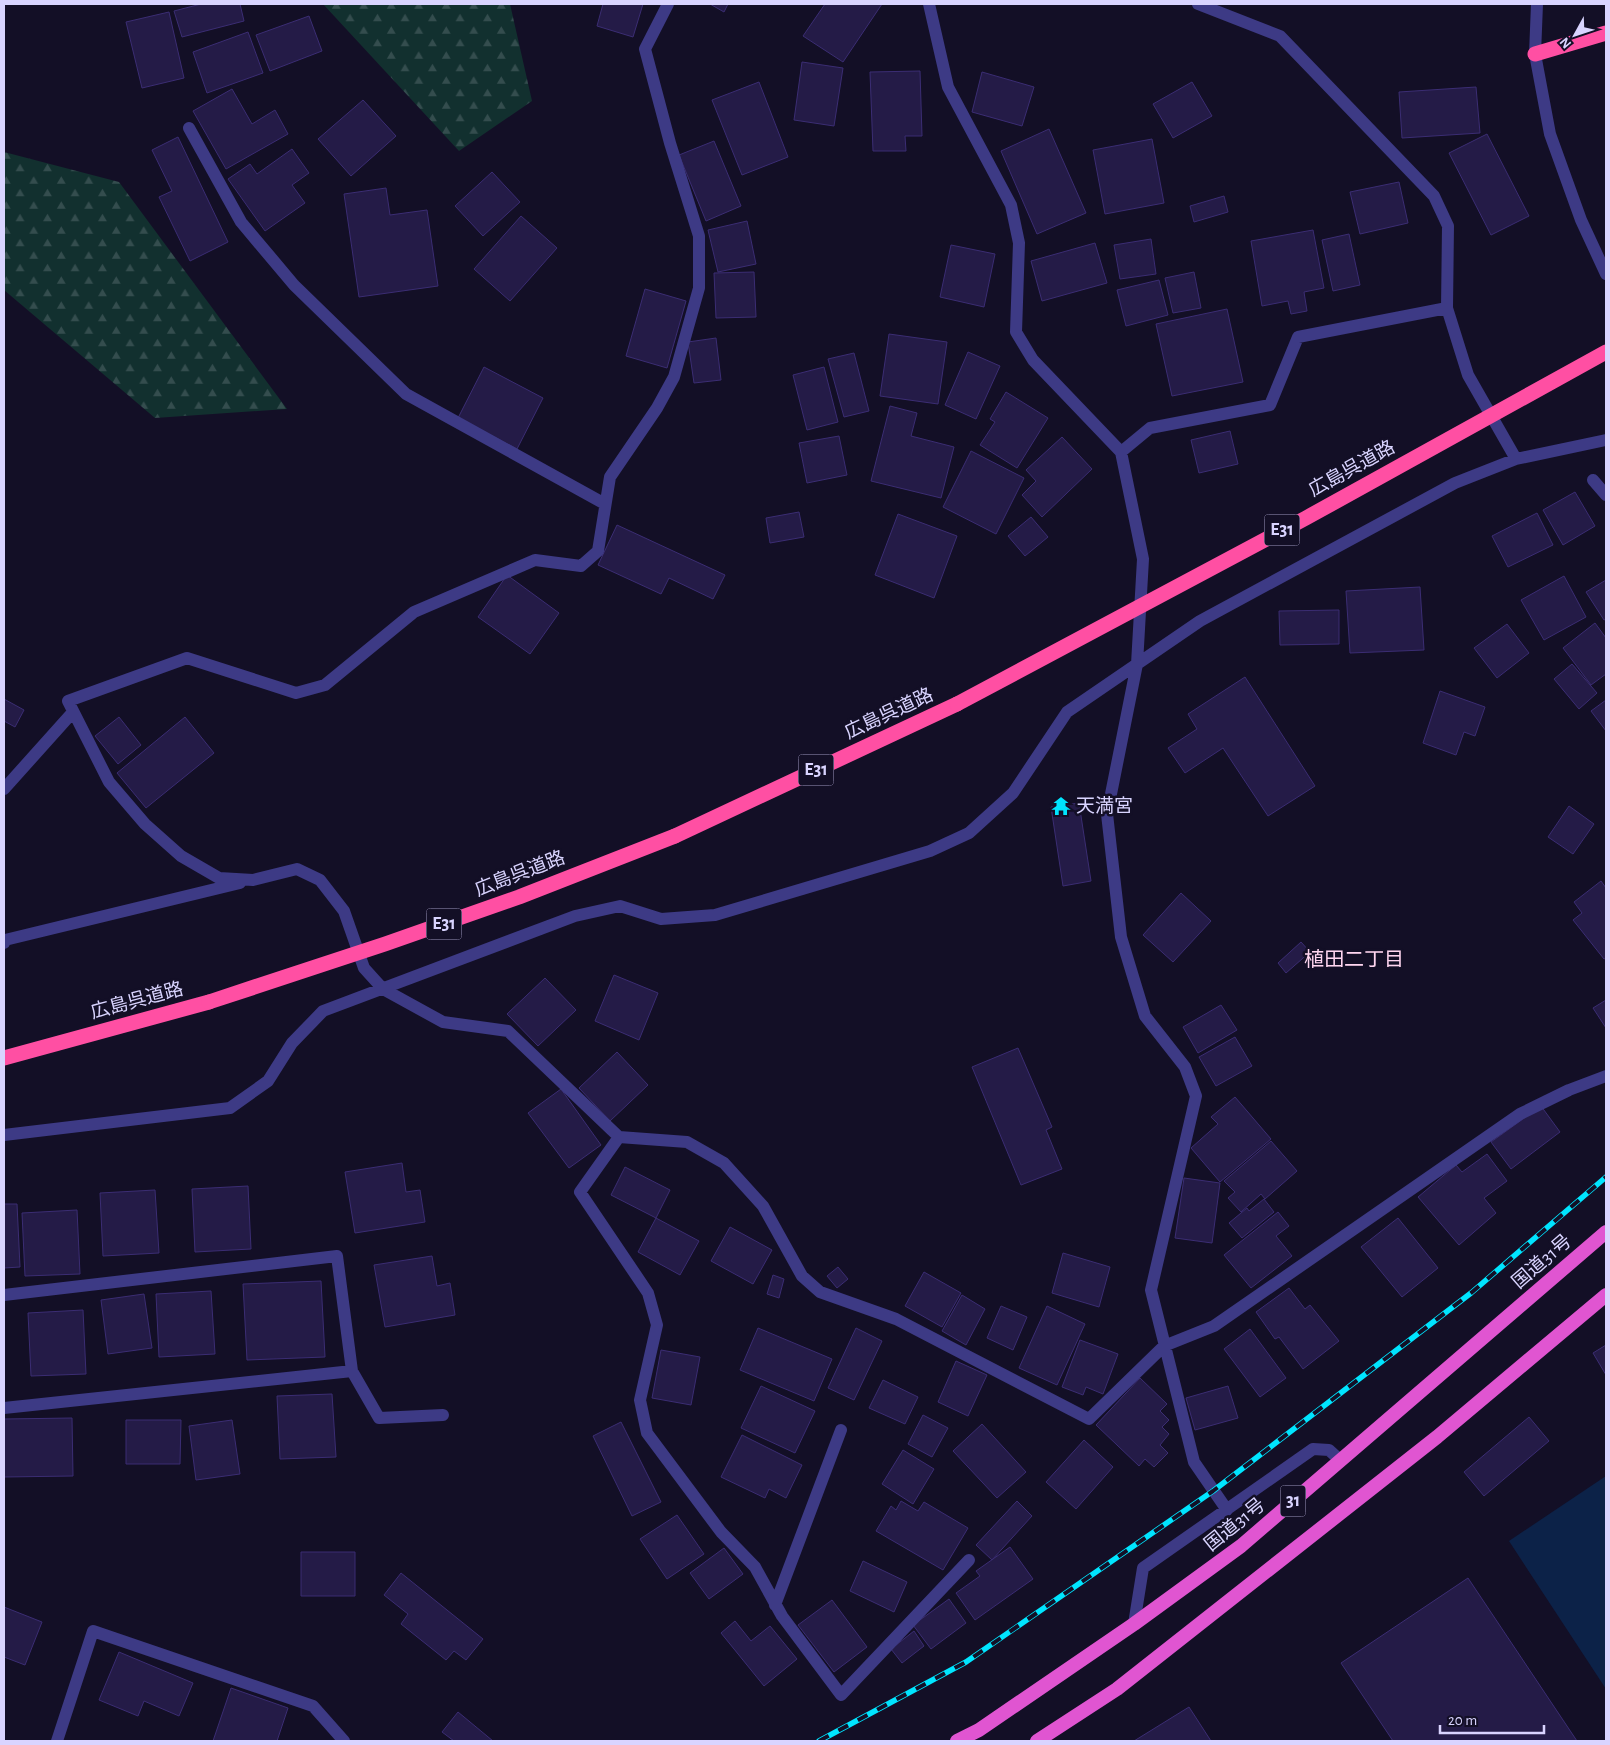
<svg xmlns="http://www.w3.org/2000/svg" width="1610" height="1745" font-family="'Alegreya Sans','Noto Sans JP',sans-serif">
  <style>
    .forest { fill: url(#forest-firs) }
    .water { fill: #0c2248 }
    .building { fill: #241b47; stroke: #3b2d73 }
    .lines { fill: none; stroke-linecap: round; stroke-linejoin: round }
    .minor { stroke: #3d3a85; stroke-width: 12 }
    .tertiary { stroke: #3d3a85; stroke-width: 12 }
    .trunk { stroke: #e055d1; stroke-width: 14 }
    .motorway { stroke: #ff4fa3; stroke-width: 15 }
    .rail-casing { stroke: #00e5ff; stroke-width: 5.5 }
    .rail { stroke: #130f26; stroke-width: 4; stroke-dasharray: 11; stroke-linecap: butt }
    .motorway-bridge { stroke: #ff4fa3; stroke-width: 15 }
    .labels { text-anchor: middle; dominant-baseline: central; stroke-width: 5; stroke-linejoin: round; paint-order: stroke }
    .shield { fill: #130f26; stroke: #9e99be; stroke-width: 1 }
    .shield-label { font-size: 18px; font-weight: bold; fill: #d9d4ff }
    .street-label { font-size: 19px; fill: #d9d4ff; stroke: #130f26 }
    .poi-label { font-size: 19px; fill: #d9d4ff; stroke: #130f26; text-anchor: start }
    .neighbourhood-label { font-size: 20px; fill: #ffd6f0; stroke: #130f26 }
  </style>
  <defs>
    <pattern id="forest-firs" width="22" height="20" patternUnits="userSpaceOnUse" patternTransform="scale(1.25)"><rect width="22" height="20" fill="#12302f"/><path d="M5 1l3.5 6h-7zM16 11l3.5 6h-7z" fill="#344d4e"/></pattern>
  </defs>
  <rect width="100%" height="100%" fill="#130f26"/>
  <path class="forest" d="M323 4H510L532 101 459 151Z
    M4 152 119 182 287 409 155 418 4 290Z"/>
  <path class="water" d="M1606 1476V1689L1509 1541Z"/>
  <path class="building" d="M201 4H240L244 21 182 37 174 11Z
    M603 4H643L633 37 597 26Z
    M710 4H728L724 12Z
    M825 4H882L843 62 803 36Z
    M169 12 184 78 142 88 126 22Z
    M309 16 322 51 270 71 256 35Z
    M248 32 263 73 207 93 193 52Z
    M802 62 843 68 834 126 794 120Z
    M920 71 922 136H905L906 151H873L870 72Z
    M982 72 1034 87 1022 126 972 112Z
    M759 82 788 157 742 175 712 100Z
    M1192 82 1212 116 1173 138 1153 104Z
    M1476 87 1480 133 1402 138 1399 92Z
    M232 89 252 124 275 110 288 134 226 169 193 111Z
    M363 100 396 136 351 176 318 139Z
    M1049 129 1086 213 1037 234 1001 151Z
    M1487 134 1529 216 1491 235 1449 153Z
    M178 137 228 242 190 261 159 197 172 191 152 150Z
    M1152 139 1164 203 1105 214 1093 150Z
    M714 141 741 206 706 221 679 155Z
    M292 149 309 173 292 185 305 203 265 231 228 179 250 164 257 174Z
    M492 172 520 202 483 236 455 206Z
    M1399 182 1408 223 1360 234 1350 192Z
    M386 188 390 215 427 210 438 286 359 297 344 194Z
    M1224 196 1228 212 1194 222 1190 206Z
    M521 216 557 248 510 301 474 269Z
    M747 221 756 264 718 272 708 230Z
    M1313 230 1324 288 1304 292 1307 311 1291 314 1288 301 1262 306 1251 241Z
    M1349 234 1360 285 1333 291 1322 240Z
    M1151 239 1156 274 1120 279 1114 245Z
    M1095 243 1107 283 1042 301 1031 261Z
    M951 245 995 254 984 307 940 297Z
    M754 272 756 317 716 318 714 273Z
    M1194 272 1201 308 1173 313 1165 278Z
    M1159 280 1168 315 1126 326 1117 290Z
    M645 289 686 301 667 368 626 356Z
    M1227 309 1243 382 1172 396 1156 324Z
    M889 334 947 342 938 404 880 396Z
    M716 338 721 380 694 383 688 342Z
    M968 352 1000 366 976 419 945 405Z
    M854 353 869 411 844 417 828 359Z
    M484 367 543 398 517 449 458 418Z
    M824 367 838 422 807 430 793 375Z
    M1006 392 1048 418 1017 468 980 445 995 422 990 419Z
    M890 406 917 413 911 436 954 447 941 498 871 481Z
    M1230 431 1238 464 1199 473 1191 440Z
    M839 436 847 475 807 483 799 443Z
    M1062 437 1092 469 1042 517 1022 495 1036 481 1026 470Z
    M971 451 1024 478 996 534 943 507Z
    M1575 492 1595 526 1563 545 1543 510Z
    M799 512 804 537 770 543 766 518Z
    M1537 513 1553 545 1508 567 1492 536Z
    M898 514 957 536 934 598 875 575Z
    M1031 517 1048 537 1025 556 1008 536Z
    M617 525 725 575 713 599 669 578 661 594 598 565Z
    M507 575 559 613 530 654 478 617Z
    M1564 576 1586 617 1544 640 1521 600Z
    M1606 580V619L1604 620 1586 592Z
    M1420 587 1424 650 1350 653 1346 591Z
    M1339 610V644L1280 645 1279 611Z
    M1595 623 1606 638V674L1591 685 1563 648Z
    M1507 624 1529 653 1497 678 1474 648Z
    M1572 664 1597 693 1579 709 1554 679Z
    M1245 677 1315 786 1268 816 1223 748 1185 773 1168 748 1197 729 1188 714Z
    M1440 691 1485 707 1475 736 1464 732 1456 755 1423 743Z
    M4 699 24 710 15 727 4 721Z
    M1606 700V731L1591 711Z
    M119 717 141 745 118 764 95 736Z
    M185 717 214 753 146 808 117 773Z
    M1079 803 1091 881 1063 886 1051 807Z
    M1569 806 1594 824 1573 854 1548 837Z
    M1601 881 1606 888V958L1604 959 1573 920 1582 913 1574 902Z
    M1181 893 1211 921 1173 962 1143 935Z
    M1301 942 1310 952 1286 973 1278 963Z
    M614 975 658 993 639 1040 595 1021Z
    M545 978 576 1010 538 1046 507 1014Z
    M1606 1000V1028L1593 1008Z
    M1221 1005 1237 1030 1198 1053 1183 1027Z
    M1235 1037 1252 1066 1216 1086 1199 1057Z
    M1018 1048 1052 1127 1046 1130 1062 1169 1021 1185 972 1067Z
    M617 1052 648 1085 610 1121 579 1088Z
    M561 1089 601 1145 569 1168 528 1113Z
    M1235 1097 1271 1139 1220 1182 1191 1148 1218 1124 1211 1117Z
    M1541 1106 1560 1132 1511 1169 1491 1142Z
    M1271 1141 1297 1171 1265 1199 1261 1194 1241 1212 1228 1198 1235 1192 1224 1181Z
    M1487 1154 1507 1181 1484 1198 1496 1213 1459 1245 1418 1197 1456 1165 1462 1172Z
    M402 1163 406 1192 420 1190 425 1222 355 1233 345 1172Z
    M625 1167 670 1190 656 1218 611 1195Z
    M1184 1178 1220 1183 1212 1243 1175 1238Z
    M248 1186 251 1249 195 1252 192 1189Z
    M155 1190 159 1253 103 1256 100 1193Z
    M1264 1199 1274 1212 1242 1238 1229 1223 1247 1208 1249 1211Z
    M4 1204H17L20 1267 4 1268Z
    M77 1210 80 1274 25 1276 22 1213Z
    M1278 1212 1289 1226 1276 1236 1292 1256 1251 1288 1224 1255Z
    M656 1218 699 1241 680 1275 638 1252Z
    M1398 1218 1438 1268 1402 1297 1361 1247Z
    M730 1227 772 1250 753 1284 711 1261Z
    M1063 1253 1110 1267 1099 1307 1052 1293Z
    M432 1256 437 1286 450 1283 455 1315 385 1327 374 1265Z
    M838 1267 848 1279 837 1288 827 1276Z
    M924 1272 961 1293 942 1327 905 1306Z
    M773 1275 784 1279 779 1298 767 1294Z
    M321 1281 325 1357 247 1360 243 1284Z
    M1289 1288 1305 1309 1310 1305 1339 1341 1303 1369 1279 1337 1275 1339 1256 1312Z
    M211 1291 215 1354 159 1357 156 1294Z
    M144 1294 152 1348 108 1354 101 1300Z
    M962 1295 985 1309 966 1345 942 1331Z
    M1001 1306 1027 1317 1013 1350 987 1338Z
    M1047 1306 1085 1324 1057 1385 1019 1368Z
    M83 1310 86 1374 31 1376 28 1313Z
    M758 1328 832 1359 814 1401 740 1370Z
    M856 1328 882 1341 854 1400 828 1388Z
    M1250 1329 1286 1378 1260 1397 1224 1349Z
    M1080 1340 1118 1354 1103 1394 1086 1387 1083 1395 1062 1387Z
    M1606 1345V1375L1593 1353Z
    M661 1350 700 1357 691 1405 652 1398Z
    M956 1361 987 1375 968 1416 938 1402Z
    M1140 1378 1167 1404 1160 1411 1169 1420 1162 1427 1169 1434 1160 1445 1168 1453 1154 1467 1145 1459 1139 1466 1096 1425Z
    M883 1380 918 1397 905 1424 869 1408Z
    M761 1386 815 1411 795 1453 741 1428Z
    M1228 1386 1238 1418 1195 1430 1186 1398Z
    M332 1394 336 1457 280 1459 277 1396Z
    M923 1415 948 1428 932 1457 908 1444Z
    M1529 1417 1549 1441 1484 1496 1464 1472Z
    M72 1418 73 1476 4 1477V1419Z
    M126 1420H181L180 1464H126Z
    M232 1420 240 1474 196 1480 189 1426Z
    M621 1422 661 1502 632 1516 593 1436Z
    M982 1424 1026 1472 997 1498 953 1451Z
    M742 1435 802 1465 786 1498 769 1489 765 1498 721 1477Z
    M1084 1440 1113 1467 1076 1509 1046 1482Z
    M903 1450 934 1469 913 1504 882 1484Z
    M901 1501 918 1511 924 1502 968 1528 943 1570 876 1531 891 1506 896 1510Z
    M1017 1501 1032 1516 992 1560 976 1545Z
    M677 1515 704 1554 667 1579 640 1539Z
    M1010 1547 1033 1579 975 1620 956 1593 980 1576 976 1571Z
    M724 1548 743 1574 709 1599 690 1573Z
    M301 1552H355V1596H301Z
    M863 1561 907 1582 894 1612 850 1591Z
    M401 1573 483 1639 466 1660 454 1651 446 1660 401 1624 408 1614 384 1595Z
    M1468 1578 1577 1741H1393L1341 1663Z
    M949 1599 966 1623 931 1649 913 1625Z
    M832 1600 867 1647 834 1672 798 1625Z
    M4 1607 42 1622 25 1665 4 1657Z
    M735 1621 751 1641 770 1626 797 1659 764 1686 721 1633Z
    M914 1631 924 1646 902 1663 891 1649Z
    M119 1652 193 1683 179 1716 144 1701 138 1716 99 1700Z
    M231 1688 288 1708 277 1741H213Z
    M1189 1707 1211 1741H1134Z
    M458 1712 493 1741H454L442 1732Z"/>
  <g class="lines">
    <path class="minor" d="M668 4 645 49 670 143 699 236V288L674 377 657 408 610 477 598 551 581 566 535 560 414 612 325 685 296 693 187 658 68 701 109 782 145 824 181 856 219 878 253 880 297 869 320 880 344 911 364 968 383 989 443 1022 508 1031 619 1137 687 1142 724 1163 763 1206 802 1276 820 1292 896 1319 1089 1419 1164 1346 1214 1326 1520 1114 1569 1090 1606 1076
      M929 4 948 87 1011 205 1019 243 1016 332 1033 360 1121 452 1143 559 1137 664 1107 814 1121 937 1145 1016 1185 1067 1196 1096 1151 1290 1194 1462 1227 1510
      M1198 4 1280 36 1434 196 1448 226 1447 308 1468 375 1516 459
      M189 128 241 222 294 285 406 394 605 504
      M1121 452 1150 428 1270 405 1298 337 1447 308
      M1593 480 1606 495
      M4 789 73 712
      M4 943 5 940 240 883
      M4 1135 230 1108 268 1081 292 1043 323 1011 575 916 620 906 661 919 715 915 930 851 969 833 1013 793 1067 712 1200 621 1455 483 1516 459 1606 440
      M619 1137 580 1192 648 1293 657 1325 640 1400 647 1433 721 1532 755 1567 782 1616 841 1695 969 1560
      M4 1295 337 1256 352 1371 379 1418 443 1415
      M4 1408 352 1371
      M775 1605 841 1430
      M1134 1624 1143 1568 1313 1449 1329 1450 1340 1460
      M57 1741 93 1631 313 1706 344 1741"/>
    <path class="tertiary" d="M1537 4 1535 54 1550 134 1581 220 1606 274"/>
    <path class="trunk" d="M957 1741 979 1730 1134 1624 1241 1546 1606 1232
      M1037 1741 1117 1689 1437 1437 1606 1295"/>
    <path class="motorway" d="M1535 54 1606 33
      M675 836 957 704
      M4 1058 209 1002"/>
    <g class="rail-casing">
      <path id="rail" d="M819 1741 966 1662 1213 1491 1471 1293 1606 1177"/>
    </g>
    <use href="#rail" class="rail"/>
    <path class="motorway-bridge" d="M957 704 1306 518 1606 352
      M209 1002 385 944 519 897 675 836"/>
  </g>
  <defs>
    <g id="temple-bare" transform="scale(1.5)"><path d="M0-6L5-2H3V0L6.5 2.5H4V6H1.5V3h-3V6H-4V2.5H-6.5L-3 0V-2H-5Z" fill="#00e5ff" stroke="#130f26" stroke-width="2.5" paint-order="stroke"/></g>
  </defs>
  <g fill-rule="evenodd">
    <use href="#temple-bare" x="1061" y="806"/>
  </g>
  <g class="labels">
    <g class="shield">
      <rect x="1264.5" y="514.5" width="35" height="31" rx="4"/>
      <rect x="798.5" y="754.5" width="35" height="31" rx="4"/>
      <rect x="426.5" y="908.5" width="35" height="31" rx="4"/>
      <rect x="1280.5" y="1485.5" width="25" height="31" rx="4"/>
    </g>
    <g class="shield-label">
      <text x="1282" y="530">E31</text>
      <text x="816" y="770">E31</text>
      <text x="444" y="924">E31</text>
      <text x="1293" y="1501">31</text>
    </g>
    <g class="street-label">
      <text transform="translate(1352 469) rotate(-29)">広島呉道路</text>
      <text transform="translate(889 714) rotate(-25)">広島呉道路</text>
      <text transform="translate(520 874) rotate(-21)">広島呉道路</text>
      <text transform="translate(137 1001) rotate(-15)">広島呉道路</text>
      <text transform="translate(1542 1262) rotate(-41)">国道31号</text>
      <text transform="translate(1235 1525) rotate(-39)">国道31号</text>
    </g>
    <g class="poi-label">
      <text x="1076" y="806">天満宮</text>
    </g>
    <g class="neighbourhood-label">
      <text x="1354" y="960">植田二丁目</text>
    </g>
  </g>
  <rect width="1610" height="1745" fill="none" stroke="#d9d4ff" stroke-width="10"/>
  <g transform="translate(1575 35) rotate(230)" stroke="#130f26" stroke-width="4" paint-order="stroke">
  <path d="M0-4L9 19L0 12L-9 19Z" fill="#d9d4ff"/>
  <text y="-8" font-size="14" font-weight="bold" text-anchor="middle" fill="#d9d4ff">N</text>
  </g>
  <path d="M1440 1725v8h104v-8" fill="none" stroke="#d9d4ff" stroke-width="2.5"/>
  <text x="1448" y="1725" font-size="15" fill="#d9d4ff" stroke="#130f26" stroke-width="4" paint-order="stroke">20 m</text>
</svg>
